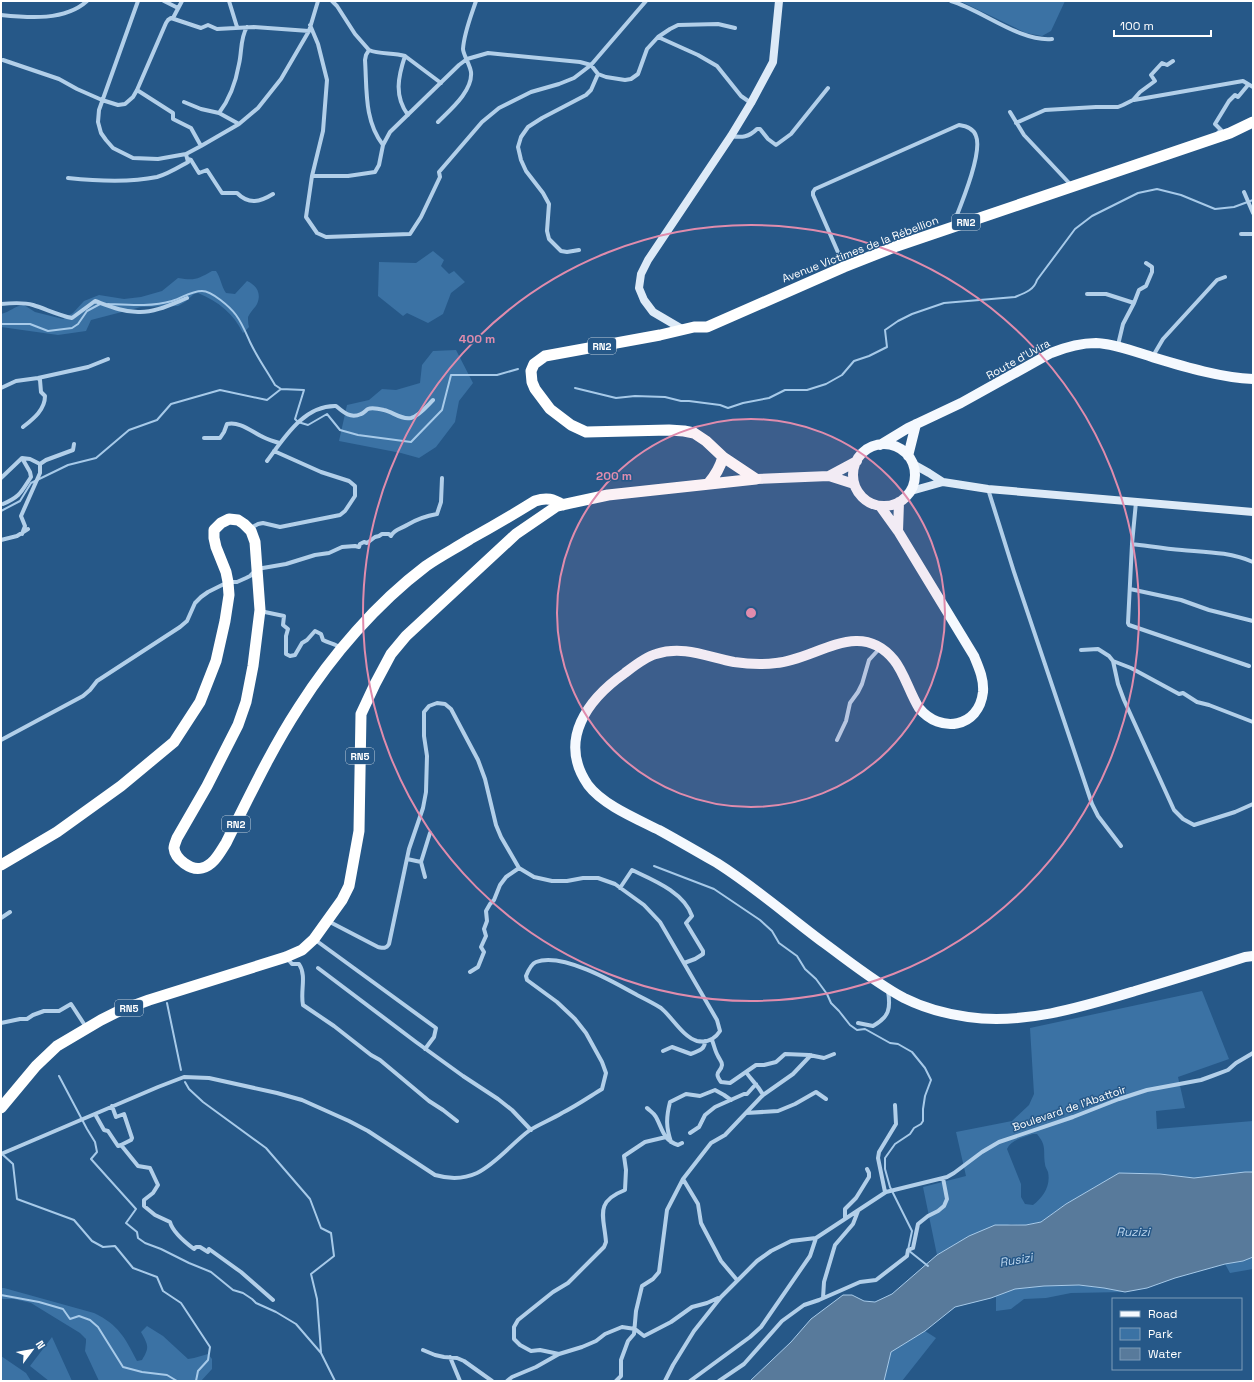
<svg xmlns="http://www.w3.org/2000/svg" width="1254" height="1382" font-family="'Space Grotesk',sans-serif">
  <style>
    .green { fill: #3b72a4; fill-rule: evenodd }
    .water { fill: #587a9b; stroke: #a7cae9 }
    .lines { fill: none; stroke-linecap: round; stroke-linejoin: round }
    .stream { stroke: #a7cae9; stroke-width: 2 }
    .street { stroke: #b2cfe9; stroke-width: 4 }
    .secondary { stroke: #ddeaf7; stroke-width: 8 }
    .primary { stroke: #f5f9fe; stroke-width: 10 }
    .highway { stroke: #fff; stroke-width: 11 }
    .ring { fill: none; stroke: #e08cad; stroke-width: 2 }
    .labels { text-anchor: middle; dominant-baseline: central; stroke-width: 3; stroke-linejoin: round; paint-order: stroke }
    .shield { fill: #265888; stroke: #becddb; stroke-width: 1 }
    .shield-label { font-size: 10px; font-weight: bold; fill: #fff }
    .street-label { font-size: 11px; fill: #fff; stroke: #265888 }
    .water-label { font-size: 12px; font-style: italic; fill: #bed8f0; stroke: #265888 }
    .centre { fill: #e08cad; stroke: #265888; stroke-width: 2 }
    .ring-label { font-size: 12px; text-anchor: middle; font-weight: bold; fill: #e08cad; stroke: #265888; stroke-width: 3; stroke-linejoin: round; paint-order: stroke }
  </style>
  <rect width="100%" height="100%" fill="#265888"/>
  <path class="green" d="M960 1H1065L1051 31 1042 36 1026 33Z
    M433 251 444 260 441 266 449 274 454 271 465 282 451 293 443 314 428 323 407 313 403 316 378 296 379 262 416 263Z
    M212 271H216C221 278 221 286 226 293L235 294 247 281C256 285 262 293 257 304 255 308 250 312 248 317 248 320 248 324 249 327L243 333C233 313 219 302 198 293L194 294 185 302 178 306 141 307 91 320 86 331 58 335 1 327V314C10 312 14 306 24 305L35 312 63 319 73 313 84 301 99 295 124 299 141 297 162 291 178 278C195 281 198 279 212 271Z
    M456 350 473 383 459 401 455 422 436 447 419 458 401 453 339 441 347 405 369 400 382 389 396 390 420 383 422 365 433 351Z
    M1202 991 1229 1059 1178 1077 1185 1108 1156 1111 1157 1129 1253 1121V1172L1194 1178 1160 1174 1119 1173 1066 1204 1041 1222 1026 1225 1011 1224 969 1236 937 1255 923 1187 966 1176 956 1132 1012 1121 1029 1105 1034 1094 1030 1028ZM1033 1134H1037C1047 1146 1043 1150 1045 1164 1045 1167 1047 1169 1048 1172 1051 1186 1043 1197 1033 1205L1025 1204 1021 1197V1184L1007 1149C1011 1140 1024 1137 1033 1134Z
    M1253 1257V1269L1230 1273 1225 1264 1243 1261Z
    M1079 1285 1104 1288 1125 1292 1071 1293 1046 1298 1024 1299 1011 1309 996 1311V1296L1015 1289 1044 1286Z
    M1 1288H4L94 1313C119 1325 125 1338 137 1361L142 1360C150 1347 148 1345 141 1332L147 1326 163 1336 188 1359 194 1358 208 1354 212 1359V1369L201 1381H99L85 1351 86 1342V1339L80 1333 31 1303 14 1299H3L1 1298Z
    M925 1331 936 1338 902 1381H884L891 1352Z
    M52 1337 72 1381H49L30 1366Z
    M1 1356 26 1373 31 1381H1Z"/>
  <path class="water" d="M1245 1172H1253V1257L1243 1261 1225 1264 1175 1278 1147 1288 1125 1292 1104 1288 1079 1285 1044 1286 1015 1289 991 1298 955 1307 925 1331 891 1352 884 1381H750L791 1342 811 1319 843 1295H852L864 1301 875 1302 892 1294 937 1255 969 1236 995 1225H1026L1041 1222 1066 1204 1119 1173 1160 1174 1194 1178Z"/>
  <g class="lines">
    <path class="stream" d="M108 304C129 305 152 307 172 301 182 298 191 291 202 291 212 291 230 307 236 315 242 323 246 333 250 342 257 357 267 371 275 385L281 389
      M1 324H30L48 331 72 328 78 324 87 311 100 304
      M575 388 616 398 635 396 665 397 681 401H689L720 405 728 408 743 403 769 398 785 390H807L826 384 842 375 854 361 869 356 887 347 885 330 898 321 912 314 944 303 1015 297C1025 293 1034 290 1037 280L1075 229 1092 216 1138 193 1157 189 1181 195 1215 209 1234 207 1253 200
      M1 511 20 501 31 483 68 465 96 458 129 430 157 420 171 404 220 390 267 400 281 389 304 390 295 419 298 422 308 425 327 414 340 430 358 435 411 442 442 410 451 375H497L518 369
      M654 866 714 889 760 920 772 931 779 943 797 956 805 969 816 979 827 994 831 1003 839 1011 850 1025 857 1030 865 1029 890 1043 898 1044 912 1052 925 1068 931 1080 925 1096 923 1109V1121L921 1124 914 1128 910 1134 895 1144 885 1158V1169L890 1187 912 1231 908 1250 928 1266
      M167 1003 181 1070
      M59 1076 87 1129 95 1142 97 1152 91 1159 136 1209 126 1223 137 1232 138 1238 145 1243 161 1249 189 1263 211 1272 233 1290 243 1293 252 1299 256 1303 276 1312 296 1324 321 1353 335 1381
      M185 1082 189 1089 203 1102 266 1148 310 1199 321 1228 331 1233 334 1256 311 1274 317 1299 321 1352
      M2 1154 13 1164 17 1199 74 1220 92 1241 103 1247 115 1246 133 1268 157 1277 163 1291 181 1303 210 1347 208 1360 198 1371 196 1381
      M1 1295 39 1302 63 1309 70 1319 79 1316 90 1320 98 1327 123 1367 142 1372 167 1375 177 1381"/>
    <path class="street" d="M138 1 99 110 98 122 101 133 106 140 113 148 133 158 158 159 186 154 201 146 239 124 258 108 281 79 309 31 318 1
      M164 1 178 8
      M229 1 237 27
      M332 1 337 6 355 34 369 50 366 55 365 60C367 89 364 121 383 145
      M951 1C982 10 1020 42 1052 39
      M1 15C29 18 65 21 87 1
      M173 18 182 1
      M310 25 318 44 327 80 323 131 312 176 306 217 317 233 326 237 410 234 421 217 440 177 439 172 482 122 499 108 531 92 559 84 574 78 591 65 646 1
      M658 37 698 55 717 66 741 96 751 103
      M369 50C380 55 393 52 405 56L441 83
      M405 56C398 77 394 96 408 115
      M3 60 59 79 77 89 102 100 118 105 125 104 133 97 137 90 166 23 168 20 171 18 201 28 208 25 217 29 254 27 309 31
      M137 90 173 113V119L191 128 201 146
      M1134 100 1243 81 1253 87
      M184 102 201 109 219 113 239 124
      M1010 112 1024 135 1071 185
      M219 113C229 100 236 81 239 64 242 52 240 38 247 27
      M438 122C450 110 473 91 471 72 470 65 463 54 463 49 464 33 471 16 476 1
      M1016 123 1045 110 1096 107H1118L1123 105 1133 100 1140 92 1155 81 1151 75 1162 63 1167 65 1173 61
      M1218 133 1221 130 1215 124 1229 101 1235 95 1238 97 1248 85
      M731 136C742 138 749 137 757 129H760L768 139 776 145 791 134 828 88
      M188 159 191 160 199 173 207 170 222 193H237C249 205 260 202 273 194
      M312 176H348L375 172 379 165 383 145 390 132 459 65 467 59 488 53 580 62 591 65 598 74 606 77 625 80 631 79 638 74 647 49 658 37 670 29 678 25 718 24 735 28
      M68 178C97 181 128 183 157 177 168 174 179 167 188 162L186 154
      M1244 192 1253 213
      M1241 234H1253
      M579 250 567 252 561 251 549 239 547 231 549 204 543 193 526 171 521 160 518 147 521 137 528 127 542 118 586 95 591 90 598 74
      M844 266 813 195V192L815 189 959 125C966 126 974 129 976 136 983 153 960 207 953 225
      M1087 294H1106L1134 303 1123 324 1118 345
      M1134 303 1139 290 1146 286 1152 272V267L1146 263
      M1 304C11 303 23 302 33 305 46 309 58 315 72 318L95 301C109 306 123 312 138 312 154 313 172 304 187 298
      M1153 356 1163 339 1217 280 1225 277
      M1 388 16 381 38 378 88 367 108 359
      M23 427C33 419 45 410 45 396L41 392 40 380 38 378
      M204 438H220L224 432 227 424C239 421 251 431 261 436 266 439 273 441 279 443
      M267 461C284 438 304 405 336 406 343 412 350 419 361 414 364 413 366 410 368 409 372 407 380 409 384 410 393 412 401 420 411 418 419 416 427 406 433 400
      M1 478 22 458 30 459 40 464
      M988 489 1014 572 1092 804 1098 816 1121 846
      M1136 502 1132 544 1128 623 1129 625 1249 666
      M3 504C21 496 21 492 31 477L30 472 22 458
      M249 529 258 524 263 523 280 527 340 515 345 511 355 496V486L349 481 321 472 274 451
      M22 534 25 526 21 516 40 473V464L46 460 73 450 74 444
      M1 540 17 536 28 529
      M1132 544C1149 546 1165 549 1182 550 1206 552 1230 552 1253 562
      M1130 589 1181 600 1209 610 1253 621
      M260 611 284 616 283 625 288 629 286 636V654L290 656 295 655 302 643 307 640 315 631 321 634 323 640C328 643 336 644 341 648
      M1081 650 1098 649 1109 656 1113 661 1131 668 1179 694 1183 693 1197 702 1209 705 1253 722
      M1113 661 1118 684 1124 700 1174 810 1183 819 1194 825 1235 812 1253 804
      M1 740 83 696 90 690 97 681 180 627 187 621 195 603 201 597 208 592 228 582H237L246 578 250 576 257 569 286 564 315 555 329 553 342 547 355 546 359 547 360 544 364 542 367 543 375 537 379 536 382 534H389L391 536C394 529 401 529 407 525 417 519 425 516 437 514L441 502 442 478
      M837 740 846 721 850 703 858 692 862 684 869 660 880 648
      M407 859 421 862 425 877
      M421 862 430 833
      M620 888 632 870C653 880 684 892 692 916L686 923 703 951V954L695 959 684 963
      M1 918 10 912
      M314 939 436 1028 434 1037 425 1049
      M287 958 292 964H299C307 976 300 991 303 1005L334 1026 371 1055 380 1060 429 1101 443 1110 457 1121
      M318 968 416 1042 463 1076 498 1099 512 1110 531 1130
      M470 972 478 967 484 952 481 947 486 936 484 929 487 921 486 911 490 904 494 900 500 885 506 877 519 868
      M1 1023 20 1019H27L33 1015 44 1011H59L71 1004 86 1027
      M858 1023 873 1026C889 1017 891 1009 888 991
      M712 1040C714 1045 715 1051 718 1056 719 1059 722 1061 722 1065 721 1073 713 1071 721 1082L730 1083 756 1065H764L776 1062 785 1054 809 1055 824 1058 834 1054
      M663 1051 672 1047 691 1054C698 1051 705 1050 705 1041
      M763 1095 793 1074 811 1055
      M112 1106 116 1117 124 1114 132 1138 131 1140 121 1145 138 1166 150 1168 158 1185 153 1193 144 1200V1206L155 1215 170 1222C173 1233 186 1243 194 1249L196 1247H200L208 1252 209 1249 241 1272 273 1300
      M647 1108C650 1111 654 1113 656 1117 663 1130 663 1140 678 1145L682 1143
      M746 1113 778 1111 795 1104 816 1092 826 1099
      M95 1114 104 1130 108 1131 118 1146 121 1145
      M690 1133 699 1127 705 1115 715 1107 744 1094H747L756 1084
      M671 1142C666 1127 666 1118 670 1102L686 1094 700 1096 715 1090 724 1095 731 1100
      M1 1154 158 1087 184 1077 209 1078 277 1093 302 1100 349 1121 368 1131 435 1175C449 1179 464 1179 477 1173 497 1163 512 1143 530 1130 540 1124 552 1119 562 1113 576 1106 589 1097 602 1089L606 1073 602 1062 586 1033 575 1019 557 1002 527 980 526 976C528 971 531 964 536 962 562 952 614 982 637 995 645 999 653 1003 661 1008 672 1017 683 1037 697 1041 708 1043 715 1039 720 1031L717 1020 660 922 644 905 615 884 598 878H583L567 881H552L534 877 519 868 501 837 496 825 485 779 478 760 451 709 445 704 437 703 429 706 424 712V736L427 756 426 792 423 808 409 849 389 944C386 949 383 948 378 947L328 921
      M683 1179 698 1204 701 1223 721 1261 737 1280
      M885 1192 878 1158 879 1152 896 1124 895 1105
      M845 1218V1209L856 1198 869 1177V1173L867 1169
      M823 1298 824 1282 835 1245 853 1224 858 1211
      M423 1350 435 1355 444 1357 457 1358 464 1361 492 1381
      M559 1354 540 1350 531 1351 520 1345 514 1339V1327L518 1320 553 1292 568 1283 604 1247 606 1242C604 1216 594 1202 625 1190L626 1170 624 1156 645 1142 666 1137
      M450 1357 460 1381
      M507 1381 512 1377 536 1367 559 1354 582 1347 596 1341 605 1334 622 1327 635 1329 644 1336 671 1322 692 1307 707 1303 718 1298
      M616 1381 621 1376V1360L628 1341 634 1334 636 1311 642 1286 653 1279 659 1272 667 1210 683 1179 711 1143 725 1135 763 1095C758 1085 752 1081 746 1072
      M665 1381 673 1365 694 1331 721 1297 757 1261 771 1251 791 1241 816 1238 886 1192 947 1177 954 1173 982 1152 999 1142 1073 1117 1119 1099 1147 1090 1201 1080 1212 1076 1228 1070 1236 1063 1253 1053
      M690 1381 750 1337 761 1327 810 1256 816 1238
      M719 1381 744 1364 782 1321 804 1305 819 1300 860 1282 876 1280 907 1256 908 1250 913 1248 918 1224 928 1216 938 1211 944 1206 947 1199 943 1178"/>
    <path class="secondary" d="M682 329 653 312 644 300 639 288 641 274 648 260 731 136 751 103 773 62 779 1
      M913 464 929 473 943 482
      M911 491 943 482 988 489 1253 512"/>
    <path class="primary" d="M853 475a31 31 0 1 1 62 0a31 31 0 1 1-62 0Z
      M880 445 908 428 961 403 1051 353C1066 347 1080 343 1096 343 1115 344 1133 351 1152 357 1182 366 1221 378 1253 379
      M908 456 916 424
      M829 476 857 461
      M756 479 829 476 854 484
      M880 506 898 531 974 656C979 668 984 679 983 692 979 728 940 734 919 708 910 694 904 672 894 660 859 617 816 660 776 663 762 665 747 664 734 662 708 657 683 645 656 654 645 657 634 666 625 673 588 699 557 740 588 785 603 805 637 819 659 830 679 841 698 852 717 863 755 887 789 917 824 943 850 962 876 983 904 998 924 1008 946 1014 968 1017 1024 1025 1082 1007 1135 991 1172 980 1208 969 1245 957L1253 956
      M898 531 899 502"/>
    <path class="highway" d="M756 479 723 457 706 441 694 433 684 431 669 430 586 432 571 425 550 409 535 389 532 382 531 371 534 364 545 356 660 335 694 327H707L844 267 897 246 1230 133 1253 122
      M708 484C715 476 720 468 723 457
      M1 865 57 832 121 786 174 742 200 702 216 661 225 621 229 595 228 582 226 572 216 547 214 538V530L221 523 229 519 238 520 244 524 251 531 255 542 260 610 253 666 246 702 238 725 207 786 177 838C176 841 174 845 174 848 175 859 191 871 202 868 214 865 220 852 226 843 249 797 271 750 299 707 332 655 377 603 426 566 440 556 456 548 470 539 492 527 514 514 535 501 547 497 553 499 563 505
      M1 1108 36 1066 57 1046 101 1020 119 1011 149 1000 286 957 302 950 314 939 342 900 349 886 359 831 361 714 375 684 391 654 406 636 516 534 557 506 608 495 756 479"/>
  </g>
  <circle cx="751" cy="613" r="194" fill="#e08cad" fill-opacity=".12"/>
  <g class="ring">
    <circle cx="751" cy="613" r="194"/>
    <circle cx="751" cy="613" r="388"/>
  </g>
  <g class="labels">
    <g class="shield">
      <rect x="952" y="214" width="28" height="16" rx="3"/>
      <rect x="588" y="338" width="28" height="16" rx="3"/>
      <rect x="346" y="748" width="28" height="16" rx="3"/>
      <rect x="222" y="816" width="28" height="16" rx="3"/>
      <rect x="115" y="1000" width="28" height="16" rx="3"/>
    </g>
    <g class="shield-label">
      <text x="966" y="222">RN2</text>
      <text x="602" y="346">RN2</text>
      <text x="360" y="756">RN5</text>
      <text x="236" y="824">RN2</text>
      <text x="129" y="1008">RN5</text>
    </g>
    <g class="street-label">
      <text transform="translate(860 249) rotate(-21)">Avenue Victimes de la Rébellion</text>
      <text transform="translate(1018 359) rotate(-29)">Route d'Uvira</text>
      <text transform="translate(1069 1108) rotate(-19)">Boulevard de l'Abattoir</text>
    </g>
    <g class="water-label">
      <text x="1133" y="1232">Ruzizi</text>
      <text transform="translate(1016 1260) rotate(-10)">Rusizi</text>
    </g>
  </g>
  <circle cx="751" cy="613" r="6" class="centre"/>
  <g class="ring-label">
    <text x="477" y="343">400 m</text>
    <text x="614" y="480">200 m</text>
  </g>
  <rect width="1254" height="1382" fill="none" stroke="#ffffff" stroke-width="4"/>
  <rect x="1112" y="1298" width="130" height="72" fill="#265888" stroke="#7d9bb8"/>
  <rect x="1120" y="1311" width="20" height="6" fill="#f5f9fe" stroke="#7d9bb8"/>
  <text x="1148" y="1318" font-size="12" fill="#ffffff">Road</text>
  <rect x="1120" y="1328" width="20" height="12" fill="#3b72a4" stroke="#7d9bb8"/>
  <text x="1148" y="1338" font-size="12" fill="#ffffff">Park</text>
  <rect x="1120" y="1348" width="20" height="12" fill="#587a9b" stroke="#7d9bb8"/>
  <text x="1148" y="1358" font-size="12" fill="#ffffff">Water</text>
  <g transform="translate(32 1350) rotate(58)" stroke="#265888" stroke-width="3" paint-order="stroke">
  <path d="M0-3L7 15L0 10L-7 15Z" fill="#ffffff"/>
  <text y="-6" font-size="11" font-weight="bold" text-anchor="middle" fill="#ffffff">N</text>
  </g>
  <path d="M1114 30v6h97v-6" fill="none" stroke="#ffffff" stroke-width="2"/>
  <text x="1120" y="30" font-size="12" fill="#ffffff" stroke="#265888" stroke-width="3" paint-order="stroke">100 m</text>
</svg>
